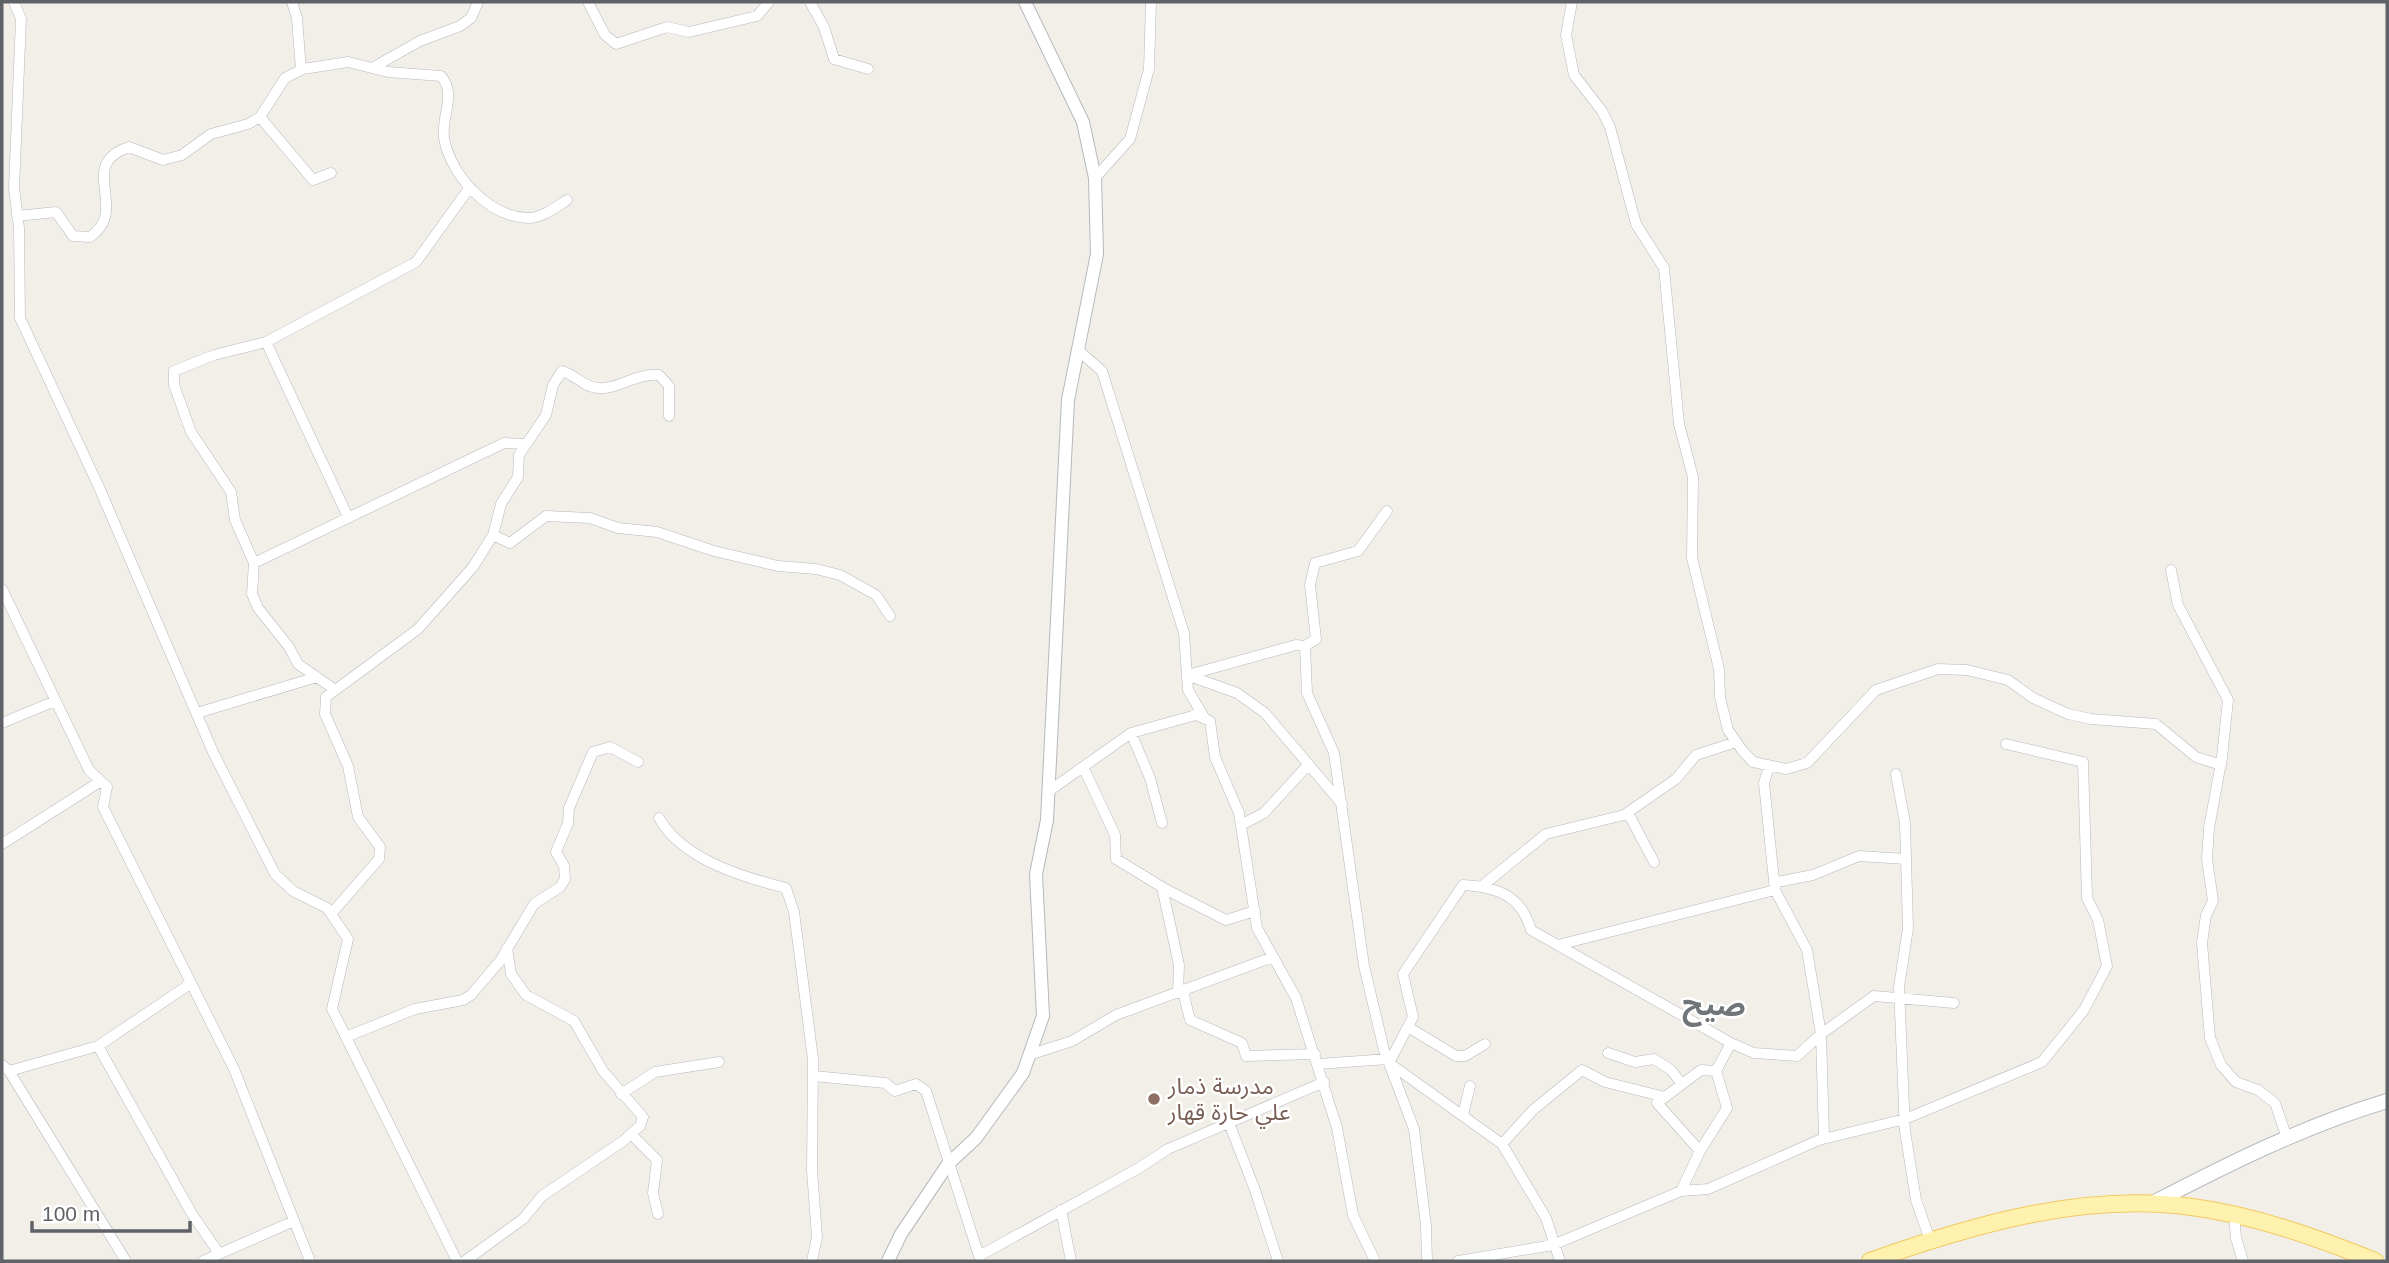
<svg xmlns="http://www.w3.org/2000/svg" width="2389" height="1263" font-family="Arial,'Noto Sans Arabic',sans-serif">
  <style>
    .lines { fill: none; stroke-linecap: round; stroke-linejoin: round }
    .minor-casing { stroke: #b5b8bc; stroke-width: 11 }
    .tertiary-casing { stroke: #b5b8bc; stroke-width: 14 }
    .secondary-casing { stroke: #b6babf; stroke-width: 16 }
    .primary-casing { stroke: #f2c960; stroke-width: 18 }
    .minor { stroke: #fff; stroke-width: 10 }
    .tertiary { stroke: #fff; stroke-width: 12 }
    .secondary { stroke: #fff; stroke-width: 14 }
    .primary { stroke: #fff2af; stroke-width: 16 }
    .education-dot { fill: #8d6e63; stroke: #fff; stroke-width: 2.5 }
    .labels { text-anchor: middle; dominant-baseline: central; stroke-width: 5; stroke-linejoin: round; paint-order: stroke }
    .education-label { font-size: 23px; fill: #785e54; stroke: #fff; text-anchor: start }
    .district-label { font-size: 30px; font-weight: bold; fill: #70757a; stroke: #fff }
  </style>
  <rect width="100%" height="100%" fill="#f1efe8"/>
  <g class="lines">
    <g class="minor-casing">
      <path id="minor" d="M14 2 21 19 14 188 19 228 20 318 98 485 213 752 275 874 293 891 327 908 348 939 332 1009 457 1261
        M292 2 297 18 301 70
        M588 2 605 35 616 44 667 27 689 32 757 16 769 2
        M810 2 824 27 834 59 868 69
        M1572 2 1566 35 1574 75 1602 111 1610 127 1636 224 1664 268 1679 424 1693 477 1692 558 1719 669 1720 697 1728 730 1742 750 1753 762 1786 769 1807 763 1876 690 1938 669 1967 670 2008 680 2033 698 2068 714 2091 719 2156 724 2196 757 2221 765
        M372 68 420 41 460 26 471 18 478 2
        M260 117 313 180 331 173
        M1095 178 1130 139 1149 69 1151 2
        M17 216 56 212 73 236 90 237C131 209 75 165 129 147L163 160 182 155 211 134 248 124 260 117 285 78 303 69 348 62 388 72 441 76C457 94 441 116 444 138 450 174 488 217 528 218 542 218 556 207 567 200
        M266 342 416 262 470 187
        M1078 350 1102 371 1184 633 1188 690 1205 719
        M1387 511 1358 551 1315 563 1310 585 1316 639 1305 646 1307 693 1334 753 1364 966 1384 1050 1414 1129 1426 1225 1427 1261
        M493 535 510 543 546 516 590 518 618 528 657 532 714 551 778 566 816 569 840 575 876 595 890 616
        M254 563 504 443 526 444
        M2171 570 2178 605 2228 700 2222 757 2209 828 2207 859 2213 901 2206 915 2202 943 2210 1038 2221 1065 2236 1082 2258 1090 2275 1103 2287 1138
        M2 589 89 770 107 787 103 807 234 1069 310 1261
        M1187 675 1237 693 1265 713 1342 804
        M1188 675 1296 645 1305 646
        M334 689 298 664 289 647 258 608 252 594 254 563 235 520 231 492 191 432 174 385V371L214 355 266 342 348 517
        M197 713 317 677
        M2 723 55 701
        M1131 733 1196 715 1210 721 1215 757 1239 813 1257 928 1296 998 1337 1128 1353 1215 1375 1261
        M1084 769 1115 835 1116 859 1162 887 1179 965 1178 993
        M1896 774 1905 823 1908 928 1899 987 1905 1131 1916 1200 1930 1240
        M1049 791 1131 733 1150 778 1162 823
        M1628 813 1654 862
        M659 818C682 859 742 877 786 888L794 912 813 1059 812 1171 817 1237 812 1261
        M1241 825 1264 813 1308 765
        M2 844 101 781
        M1777 882 1813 875 1859 856 1906 859
        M1482 886 1546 834 1624 815 1676 779 1696 755 1736 742
        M1161 887 1226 920 1255 911
        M1775 890 1807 950 1821 1034 1824 1138
        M331 914 379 859 380 847 358 817 348 766 325 714 326 697 418 629 473 567 493 535 501 504 518 477 519 455 546 415 553 385 562 371C576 375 583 387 598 388 618 390 635 373 659 375L669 386V416
        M1558 945 1775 890 1764 783 1769 766
        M1183 991 1190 1020 1242 1043 1246 1056 1315 1054
        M1408 1027 1456 1056H1465L1485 1044
        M346 1037 415 1009 463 1000 471 995 500 961 534 904 560 887 565 879 564 866 556 852 568 823 569 808 593 752 610 747 638 762
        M1731 1043 1754 1053 1797 1056 1821 1034 1874 996 1954 1003
        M98 1046 190 984
        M1608 1053 1635 1062 1654 1059 1671 1070 1682 1084
        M1029 1055 1072 1041 1116 1015 1273 957
        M1318 1064 1388 1059
        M2 1065 9 1071 126 1261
        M9 1071 98 1046 192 1214 218 1252
        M814 1076 885 1083 895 1091 916 1084 926 1091 979 1256 1139 1168 1168 1149 1324 1082
        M621 1094 655 1072 719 1062
        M1463 1115 1470 1086
        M1229 1123 1255 1190 1278 1261
        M631 1134 657 1160 653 1193 658 1214
        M1502 1144 1533 1110 1582 1070 1605 1082 1665 1097
        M1700 1151 1657 1103 1701 1070 1716 1071
        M1061 1210 1071 1261
        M2234 1215 2236 1238 2243 1261
        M203 1261 294 1221
        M465 1261 523 1219 542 1196 623 1141 640 1126 643 1117 603 1071 574 1021 526 995 511 974 507 948
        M1458 1261 1553 1245 1681 1191 1708 1189 1819 1140 1905 1119 2042 1062 2084 1010 2107 966 2098 920 2087 898 2083 762 2006 744
        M1560 1261 1546 1218 1502 1144 1389 1063 1413 1017 1403 974 1463 885C1497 887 1521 895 1531 930L1731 1043 1716 1071 1727 1108 1700 1151 1681 1191"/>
    </g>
    <g class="tertiary-casing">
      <path id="tertiary" d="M888 1261 901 1234 948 1164 976 1138 1023 1073 1043 1016 1036 874 1047 820 1068 400 1097 254 1095 178 1083 122 1025 2"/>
    </g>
    <g class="secondary-casing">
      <path id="secondary" d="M2151 1204C2228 1164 2304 1126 2387 1101"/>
    </g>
    <g class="primary-casing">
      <path id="primary" d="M1870 1261C1972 1225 2083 1192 2192 1207 2254 1215 2318 1238 2375 1261"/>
    </g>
    <use href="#minor" class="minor"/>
    <use href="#tertiary" class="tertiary"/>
    <use href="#secondary" class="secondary"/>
    <use href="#primary" class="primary"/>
  </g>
  <circle class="education-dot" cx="1154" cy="1099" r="7"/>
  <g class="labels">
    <g class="education-label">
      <text x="1168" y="1086">مدرسة ذمار<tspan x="1168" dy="26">علي حارة قهار</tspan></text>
    </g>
    <g class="district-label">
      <text x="1714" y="1004">صيح</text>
    </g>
  </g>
  <rect width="2389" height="1263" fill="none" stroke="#5f6368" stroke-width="7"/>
  <path d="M32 1221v10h158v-10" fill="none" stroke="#5f6368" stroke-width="3.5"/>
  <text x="42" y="1221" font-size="21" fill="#5f6368" stroke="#ffffff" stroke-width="5" paint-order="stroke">100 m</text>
</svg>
